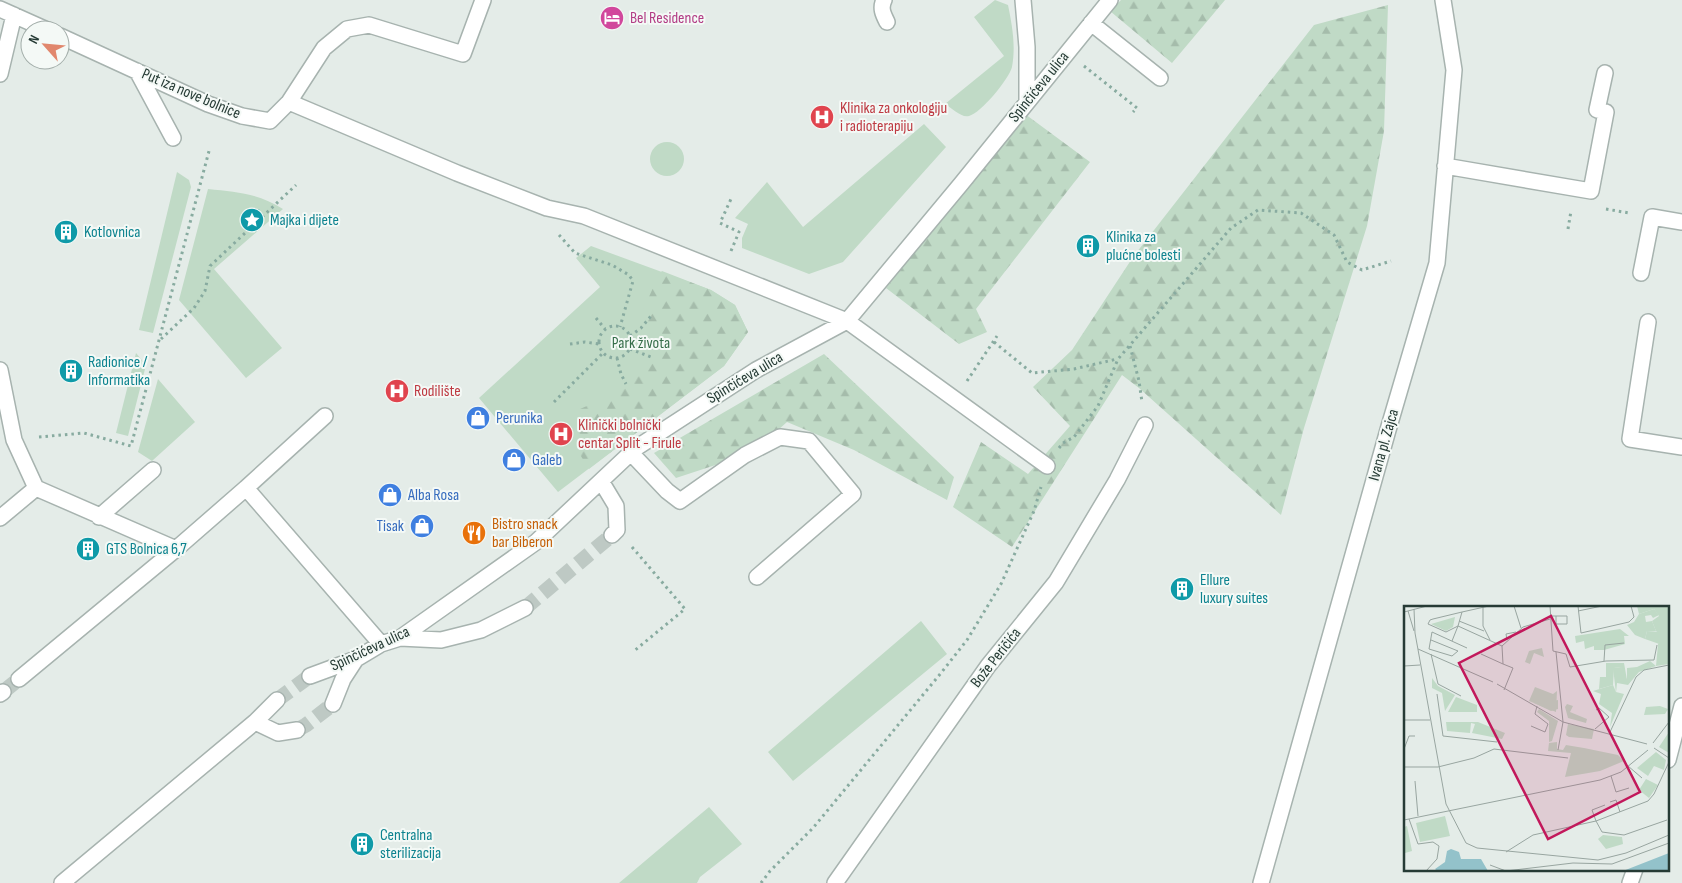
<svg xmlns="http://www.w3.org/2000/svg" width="1682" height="883" font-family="'Sofia Sans Condensed',sans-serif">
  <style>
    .green { fill: #c0dac6 }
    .forest { fill: url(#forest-firs) }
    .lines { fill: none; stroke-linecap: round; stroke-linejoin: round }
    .minor-tunnel { stroke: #bec9c4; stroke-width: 15; stroke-dasharray: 15 8; stroke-linecap: butt }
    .minor-casing { stroke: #a7b3af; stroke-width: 18 }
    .path { stroke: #88aba0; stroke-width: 3; stroke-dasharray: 2.5 4; stroke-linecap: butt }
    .minor { stroke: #fff; stroke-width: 15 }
    .labels { text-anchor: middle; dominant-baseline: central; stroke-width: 4; stroke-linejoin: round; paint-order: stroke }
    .hotel-label { font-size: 16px; fill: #b23c85; stroke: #f4f9f6; text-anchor: start }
    .street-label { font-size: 16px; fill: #263b35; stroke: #f4f9f6 }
    .health-label { font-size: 16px; fill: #be3a42; stroke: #f4f9f6; text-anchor: start }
    .culture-label { font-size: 16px; fill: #0d838f; stroke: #f4f9f6; text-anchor: start }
    .park-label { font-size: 16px; fill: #356d49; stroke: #f4f9f6 }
    .shop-label { font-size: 16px; fill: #366cbe; stroke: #f4f9f6; text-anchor: start }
    .food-label { font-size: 16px; fill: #c56008; stroke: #f4f9f6; text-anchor: start }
    .inset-road { fill: none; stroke: #98a5a0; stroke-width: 1 }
    .view { fill: #c2185b; fill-opacity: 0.15; stroke: #c2185b; stroke-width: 2.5 }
    .inset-edge { fill: none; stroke: #263b35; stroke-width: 2.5 }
  </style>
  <defs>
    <pattern id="forest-firs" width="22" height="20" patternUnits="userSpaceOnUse" patternTransform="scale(1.25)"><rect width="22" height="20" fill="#c0dac6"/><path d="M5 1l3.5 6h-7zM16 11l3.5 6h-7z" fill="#a5bcab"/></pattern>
  </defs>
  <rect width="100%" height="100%" fill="#e4ece8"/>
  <path class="green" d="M995 0 1008 5C1012 25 1016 45 1012 67 1009 79 981 113 969 116 961 118 952 108 945 104L1004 56 974 17Z
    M924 124 946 147 843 262 809 274 742 248V238L748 224 735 218 767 182 803 227Z
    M650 159a17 17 0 1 1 34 0a17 17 0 1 1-34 0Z
    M177 172 189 180 191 187 153 333 139 330Z
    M208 189C236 192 258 193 283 209L214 269 282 348 246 378 179 300Z
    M591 246 711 290 735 305 748 332 724 366 558 492 479 398 600 287 576 258Z
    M136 353 146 365 128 436 116 433Z
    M158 379 195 422 152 461 138 452Z
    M921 621 947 654 793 781 768 752Z
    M709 807 742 844 700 877 697 883H619Z"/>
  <path class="forest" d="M1121 0H1225L1172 63 1110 11Z
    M1388 5 1384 131 1367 226 1304 428 1281 515 1139 388 1122 375 1012 547 953 507 981 442 1028 474 1070 426 1033 387 1072 350 1133 257 1314 25Z
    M1025 114 1090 162 976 309 987 332 959 344 886 288Z
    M662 271 711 290 735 305 748 332 724 366 589 469 579 453 580 409 610 396 638 370 652 344 641 315 659 274Z
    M824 354 954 477 947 500 854 450 787 422 752 453 676 478 654 453Z"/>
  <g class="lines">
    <path class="minor-tunnel" d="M525 608 612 535
      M3 692 19 679
      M277 700 310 676
      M297 730 306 725 333 704"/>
    <g class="minor-casing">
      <path id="minor" d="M884 0C880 8 883 14 887 22
        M1023 0 1027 47V102
        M0 9 47 30
        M1091 23 1160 78
        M60 36 208 104 242 116 270 121 289 102 324 48 347 29 369 25 463 54 483 0
        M137 71 173 138
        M0 74 14 15
        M289 102 457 173 547 208 584 216 847 321 1047 466
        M1445 166 1591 191 1606 112 1597 110 1605 73
        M1641 273 1652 217 1682 222
        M1648 322 1630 439 1682 447
        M0 370 14 440 36 488 176 549 246 488 381 644
        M631 453 667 491 680 501 745 455 780 437 809 441 853 494 757 577
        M601 481 616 506 617 530 612 535
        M246 488 325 416
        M99 517 153 470
        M0 518 36 488
        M400 638 441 640 481 630 525 608
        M310 676 356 659 381 644 400 638 536 542 636 448 756 370 847 321 961 184 1110 0
        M19 679 176 549
        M0 694 3 692
        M333 704 343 679 356 659
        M255 722 278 733 297 730
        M1668 760 1682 706
        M62 883 255 722 277 700
        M835 883 988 666 1056 582 1117 480 1145 425
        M1261 883 1388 430 1437 263 1454 70 1443 0
        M1630 883 1635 869"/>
    </g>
    <path class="path" d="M1084 66 1137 108 1133 112
      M1606 209 1629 213
      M1568 229 1571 211
      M559 235 575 253 612 265 629 275 633 281 620 327
      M731 251 739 232 720 223 731 199
      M596 318 605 329
      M599 342a16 16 0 1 1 32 0a16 16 0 1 1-32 0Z
      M630 336 641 328 651 316
      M161 339 194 308 205 291 210 266 296 185
      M994 342 1032 373 1074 369 1117 359
      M570 344 585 342 599 344
      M1130 346 1139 381 1142 402
      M630 349 651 357
      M617 358 621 374 626 384
      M967 381 997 336
      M554 402 603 353
      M39 437 84 433 131 446 209 151
      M1059 448 1063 443 1074 437 1098 406 1118 359 1231 228 1258 210 1301 213 1334 235 1347 262 1362 270 1391 261
      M632 547 685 609 634 651
      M761 883 770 871 813 828 941 673 967 640 1001 584 1034 511 1041 487"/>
    <use href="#minor" class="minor"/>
  </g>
  <defs>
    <g id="hotel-disc" transform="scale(1.25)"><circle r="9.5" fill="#d1479c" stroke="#f4f9f6"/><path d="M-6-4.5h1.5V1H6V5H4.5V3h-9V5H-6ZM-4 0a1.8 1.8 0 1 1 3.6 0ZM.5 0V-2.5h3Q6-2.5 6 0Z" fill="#fff"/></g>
    <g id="hospital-disc" transform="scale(1.25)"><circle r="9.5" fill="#e0444e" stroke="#f4f9f6"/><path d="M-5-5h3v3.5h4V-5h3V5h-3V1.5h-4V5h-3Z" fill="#fff"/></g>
    <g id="sight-disc" transform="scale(1.25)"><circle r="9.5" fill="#0f9aa8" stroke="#f4f9f6"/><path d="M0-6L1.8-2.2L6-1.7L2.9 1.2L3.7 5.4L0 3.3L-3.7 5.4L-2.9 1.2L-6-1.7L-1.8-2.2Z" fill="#fff"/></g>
    <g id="building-disc" transform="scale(1.25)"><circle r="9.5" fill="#0f9aa8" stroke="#f4f9f6"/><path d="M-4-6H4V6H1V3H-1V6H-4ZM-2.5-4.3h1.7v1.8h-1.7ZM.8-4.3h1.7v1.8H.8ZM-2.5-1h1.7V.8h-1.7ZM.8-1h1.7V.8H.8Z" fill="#fff"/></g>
    <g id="shop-disc" transform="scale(1.25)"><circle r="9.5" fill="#3f7fe0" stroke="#f4f9f6"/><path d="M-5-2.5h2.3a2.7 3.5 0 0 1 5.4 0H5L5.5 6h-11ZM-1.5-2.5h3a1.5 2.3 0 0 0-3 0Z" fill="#fff"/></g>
    <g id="restaurant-disc" transform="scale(1.25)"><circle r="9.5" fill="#e8710a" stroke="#f4f9f6"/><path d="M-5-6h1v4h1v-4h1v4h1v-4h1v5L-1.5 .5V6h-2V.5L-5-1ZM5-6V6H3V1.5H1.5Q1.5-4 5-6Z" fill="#fff"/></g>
  </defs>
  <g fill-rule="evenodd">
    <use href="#hotel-disc" x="612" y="18"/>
    <use href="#hospital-disc" x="822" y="117"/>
    <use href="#sight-disc" x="252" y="220"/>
    <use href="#building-disc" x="66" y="232"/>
    <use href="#building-disc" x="1088" y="246"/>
    <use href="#building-disc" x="71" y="371"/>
    <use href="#hospital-disc" x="397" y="391"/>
    <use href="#shop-disc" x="478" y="418"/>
    <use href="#hospital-disc" x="561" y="434"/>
    <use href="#shop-disc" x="514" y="460"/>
    <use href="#shop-disc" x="390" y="495"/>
    <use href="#shop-disc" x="422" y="526"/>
    <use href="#restaurant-disc" x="474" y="533"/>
    <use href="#building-disc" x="88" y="549"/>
    <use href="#building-disc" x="1182" y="589"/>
    <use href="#building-disc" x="362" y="844"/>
  </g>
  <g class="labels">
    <g class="hotel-label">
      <text x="630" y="18">Bel Residence</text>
    </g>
    <g class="street-label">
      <text transform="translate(1039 87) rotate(-51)">Spinčićeva ulica</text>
      <text transform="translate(191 94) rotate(23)">Put iza nove bolnice</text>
      <text transform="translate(745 378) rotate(-31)">Spinčićeva ulica</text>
      <text transform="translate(1384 445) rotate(-74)">Ivana pl. Zajca</text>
      <text transform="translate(370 649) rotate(-25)">Spinčićeva ulica</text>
      <text transform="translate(996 658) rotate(-52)">Bože Peričića</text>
    </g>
    <g class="health-label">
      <text x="840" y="108">Klinika za onkologiju<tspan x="840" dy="18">i radioterapiju</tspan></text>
      <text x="414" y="391">Rodilište</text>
      <text x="578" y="425">Klinički bolnički<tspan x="578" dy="18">centar Split - Firule</tspan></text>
    </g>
    <g class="culture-label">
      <text x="270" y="220">Majka i dijete</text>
      <text x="84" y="232">Kotlovnica</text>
      <text x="1106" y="237">Klinika za<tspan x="1106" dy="18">plućne bolesti</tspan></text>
      <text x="88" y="362">Radionice /<tspan x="88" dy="18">Informatika</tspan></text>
      <text x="106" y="549">GTS Bolnica 6,7</text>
      <text x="1200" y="580">Ellure<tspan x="1200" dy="18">luxury suites</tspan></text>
      <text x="380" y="835">Centralna<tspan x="380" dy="18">sterilizacija</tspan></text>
    </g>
    <g class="park-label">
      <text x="641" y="343">Park života</text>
    </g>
    <g class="shop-label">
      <text x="496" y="418">Perunika</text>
      <text x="532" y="460">Galeb</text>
      <text x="408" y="495">Alba Rosa</text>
      <text x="404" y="526" text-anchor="end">Tisak</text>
    </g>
    <g class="food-label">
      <text x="492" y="524">Bistro snack<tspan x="492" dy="18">bar Biberon</tspan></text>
    </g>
  </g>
  <g transform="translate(1404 606)">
    <rect width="265" height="265" fill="#e4ece8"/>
    <path d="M233 0H265V58L252 60 254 38 260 31 252 25 248 15 255 10 250 3 235 8ZM51 11 49 21 42 25 27 18ZM138 42 140 51 130 47 126 58 121 56 125 45ZM28 72 34 80 51 89 41 105 38 87 28 82ZM209 79 212 86 220 88 206 121 208 107 195 98 197 88 189 85ZM131 81 149 88 153 85 152 106 125 95ZM52 91 73 99V106H44ZM163 98 169 100 166 106 183 113 182 117 164 112 161 101ZM42 116H74L101 127 98 133 68 127 71 118 67 117 66 127 43 125ZM265 126V147L255 141ZM252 146 262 154 260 164 250 160 244 170 233 162ZM242 173 254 179 245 192 235 184ZM41 210 46 230 16 236 12 217ZM3 220 8 245 1 247 0 221Z" fill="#c0dac6"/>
    <path d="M243 25 257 26 265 36 261 40 241 33ZM246 55 252 60 235 66 224 79 213 77 212 87 209 62 217 61 223 74V62L233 61ZM135 92 142 96 154 94V103L147 105 130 97ZM256 100 264 103 261 108 240 109 242 101ZM135 103 154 115 148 135 145 136V115L133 106ZM164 118 190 123 188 133 165 131 162 129ZM153 136V143L159 144 162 139 180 142 214 149 220 155 196 165 161 171 167 147 144 145 145 137ZM199 229 218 231 219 238 202 243 194 233Z" fill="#c0dac6"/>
    <path d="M250 3 255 9 249 12 247 9 241 10 242 16 248 15 252 25H243L241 33 231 29 223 19 230 16 235 8ZM216 23 225 30H220L221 38 200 44H190V40L181 43 180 35 172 37 171 30ZM202 57H220L223 74H218L217 61 210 62 209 79 195 83 196 71H202Z" fill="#c0dac6"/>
    <path d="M47 243 55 246 57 253H77L84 265H33L31 263 41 256 43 245ZM265 247V265H219Z" fill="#93c2ca"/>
    <path class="inset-road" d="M110 0 117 22M146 0 149 45 162 48 166 61 202 55 250 54 253 39M174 0 177 27 225 16 230 11 227 0M79 1V20L86 34M10 3 11 27 42 198 62 237 73 242 194 254 222 247 265 229M4 5 10 25M174 5 198 0M0 6 23 0M58 6 54 20 42 26 24 18 26 14 29 13 58 6 85 0M146 10H163V18H152V10M55 15 80 25M103 34 102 28 112 26M48 35 54 20 98 40M14 43 89 76M25 43 48 50 54 45 27 34M25 43 28 26 63 42M152 46 159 116 154 144M27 48 34 78 57 90M77 48 99 58M200 55 201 39 220 37M0 60 16 59M93 78 159 116 243 138M100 84 109 62 99 58 98 40 119 21 146 13M33 88 39 130 93 136M0 114H26M127 120 141 126 144 118 131 108 133 100M191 123 205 111 195 102 192 104M206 126 232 71 240 64 265 59M249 137 265 116M250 142 265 152M0 143 5 130H11M224 160 238 172M0 161H34L70 152 90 143 164 152M207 170 212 186 225 182M11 175 14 210M206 196 212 194 216 206M5 213 14 238 29 236 35 240 33 253 22 265M0 214 196 174 217 166 244 144M192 215 198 226 220 229 263 214M192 215 188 204 201 199M102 246 129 229 192 215 244 195 250 188 265 156M86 259 102 265 169 257 208 258 265 237"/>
    <path class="view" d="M147 10 236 186 144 233 55 57Z"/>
    <rect width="265" height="265" class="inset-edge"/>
  </g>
  <g transform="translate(45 45) rotate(297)"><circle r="24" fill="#f4f9f6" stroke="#a2ada9"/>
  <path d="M0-4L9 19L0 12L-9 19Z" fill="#e1876d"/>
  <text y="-8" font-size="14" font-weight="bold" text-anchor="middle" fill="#263b35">N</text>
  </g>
</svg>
